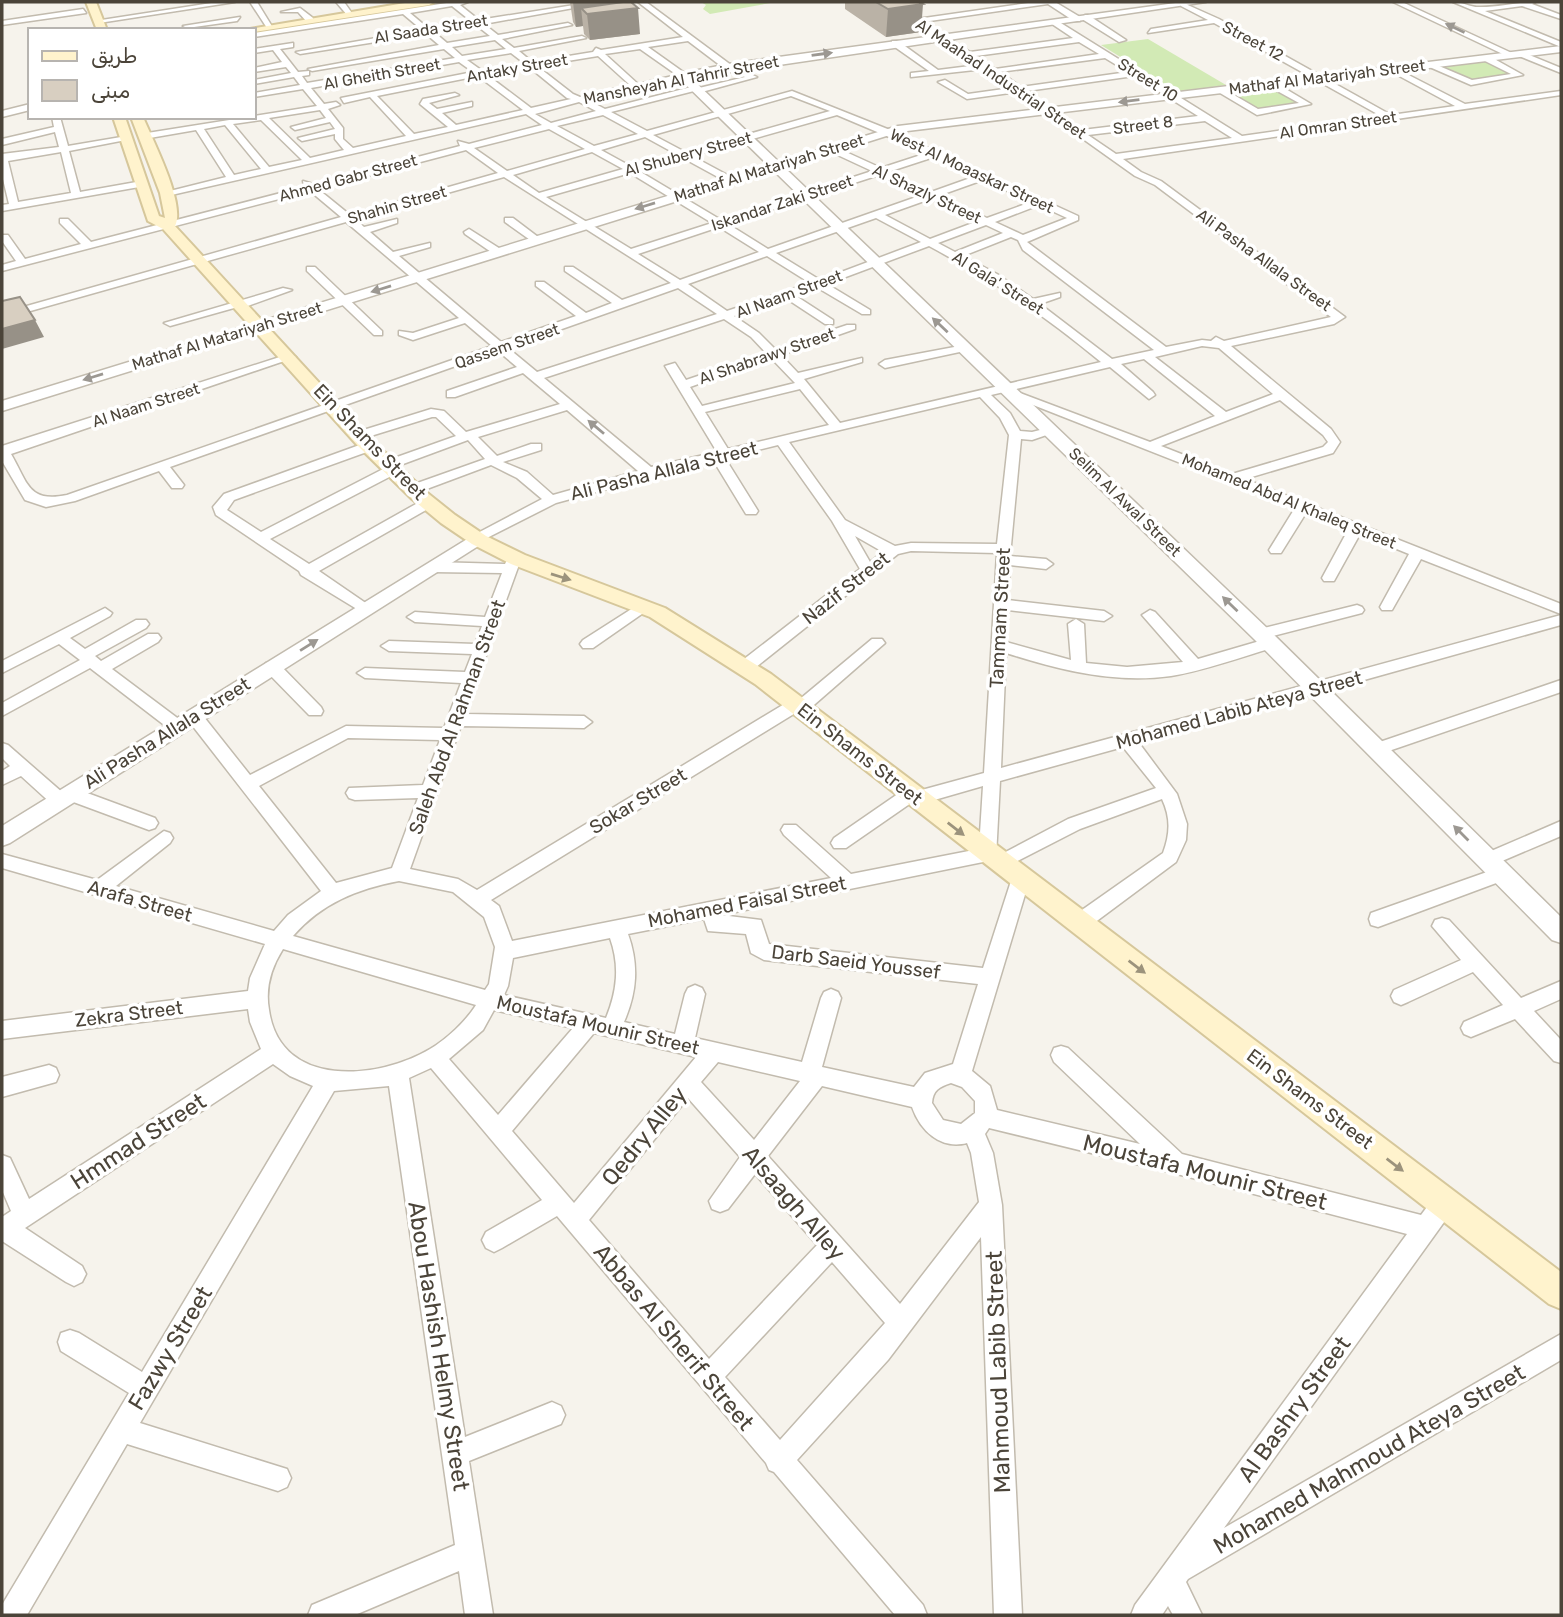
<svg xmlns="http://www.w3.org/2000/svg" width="1563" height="1617" font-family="Rubik,Cairo,sans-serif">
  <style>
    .green { fill: #d2eab5 }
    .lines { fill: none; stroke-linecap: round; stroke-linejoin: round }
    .minor-casing { stroke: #c2bbae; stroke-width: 3 }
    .tertiary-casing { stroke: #c2bbae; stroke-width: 3 }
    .secondary-casing { stroke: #d6c79b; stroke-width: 4 }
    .minor { fill: #fff; fill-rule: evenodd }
    .tertiary { fill: #fff; fill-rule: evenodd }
    .secondary { fill: #fff3cd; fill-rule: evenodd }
    .wall { fill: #bab2a6 }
    .shaded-wall { fill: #979187 }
    .building { fill: #d8cfc1; stroke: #979187; stroke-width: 2 }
    .oneway { fill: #9c9892 }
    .oneway2 { fill: #9c937c }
    .labels { text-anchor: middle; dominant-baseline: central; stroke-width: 7; stroke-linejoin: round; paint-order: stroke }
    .far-street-label { font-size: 16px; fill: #4b4439; stroke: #fff }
    .street-label { font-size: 19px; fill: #4b4439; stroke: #fff }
    .near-street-label { font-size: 23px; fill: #4b4439; stroke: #fff }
  </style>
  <rect width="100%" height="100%" fill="#f6f3ec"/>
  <path class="green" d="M701 2H776L710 14 703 9 706 5Z
    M1148 39 1226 85 1177 92 1101 45Z
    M1481 60 1513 75 1467 81 1437 65Z
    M1271 87 1301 104 1256 110 1226 92Z"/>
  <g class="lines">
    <g class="minor-casing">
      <path id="minor" d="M218 2H235L99 23 95 21Z
        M250 2H257L273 28H267Z
        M336 2H344L354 16H348Z
        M453 2H468L460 5 479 20 593 2H607L484 24 498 35 568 23 572 25 502 39 514 48 582 36 586 38 519 51 532 62 593 52 596 48 601 50 683 37 638 2H646L731 65 757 77 698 93 694 91 611 112 647 131 792 91 890 130 1078 216V220L1027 242 1166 347 1202 340 1211 341 1216 337 1224 341 1331 317 1155 185 1135 176 1017 92 967 99 938 82 945 80 968 94 1011 88 984 69 911 77V73L929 71 892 45V41H898L938 70 978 65 883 2H890L917 19 1035 2H1055L1080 17V21H1074L1048 4 923 22 970 52 1073 38 1049 22 1056 20 1242 136 1381 116 1214 23 1148 33 1151 29 1208 20 1181 6V2L1219 19 1391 115 1455 106 1390 71 1393 67 1465 104 1561 91V95L1123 159 1141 172 1161 181 1345 317 1334 324 1231 346 1331 429 1340 442 1333 453 1245 479 1561 604V614L1421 559 1392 610H1382L1380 607 1409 554 1360 534 1334 581H1324L1322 578 1348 530 1306 513 1281 553H1271L1269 550 1295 508 1010 396 1020 393 1150 442 1215 416 1144 359 1121 364 1153 392 1155 395 1149 399 1110 367 991 395 1010 413 1020 431 1032 432 1052 427 1058 431 1032 440 1021 439 1010 556 1046 559 1053 564 1046 569 1010 565 1008 600 1104 611 1112 616 1104 621 1008 610 1006 642 1071 660 1068 624 1076 619 1084 624 1086 663 1127 667 1183 662 1142 615 1150 610 1155 612 1198 659 1270 638 1278 643 1275 647C1241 657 1206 670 1171 676 1114 684 1060 670 1006 653L1001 768 1561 615V625L1139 743 1177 794 1187 824 1186 840 1176 862 1086 929 1079 931 1072 929 1070 923 1072 917 1163 853C1170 834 1171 818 1162 799L1080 829 1000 870 994 868 993 860 721 915 761 920 769 944 983 968 1012 878 1014 873 1021 871 1028 873 1030 878 972 1071 990 1086 997 1110 1140 1144 1054 1062 1051 1055 1054 1048 1061 1046 1068 1048 1182 1154 1421 1215 1436 1195 1444 1192 1452 1195 1455 1203 1452 1211 1224 1528 1561 1334V1360L1188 1579 1186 1582 1202 1615H1173L1168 1606 1162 1615H1131L1135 1605 1407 1234 1177 1174 989 1128 985 1134 993 1153 1002 1205 1022 1615H994L981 1237 888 1360 797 1460 923 1605 927 1615H895L774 1472 769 1470 766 1463 557 1216 502 1248 494 1252 486 1248 482 1240 486 1232 542 1200 431 1068 409 1078 465 1437 552 1402 561 1406 565 1415 561 1424 469 1461 493 1615H465L459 1571 355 1615H308L312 1605 455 1545 389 1086 334 1091 140 1423 287 1469 291 1478 287 1487 278 1491 127 1444 27 1615H2V1605L129 1393 61 1351 58 1342 61 1333 70 1330 79 1333 142 1372 313 1086 290 1076 273 1064 25 1228 82 1266 86 1274 82 1282 74 1286 66 1282 2 1241V1217L11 1211 2 1190V1155L10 1158 29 1199 261 1049 250 1022 248 1009 2 1039V1021L248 991 250 978 265 944 2 868V854L97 880 164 831 170 833 173 838 170 843 116 886 274 931 288 915 321 891 188 720 186 716 188 712H200L250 775 346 726 444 728 461 683 365 678 357 673 365 668 465 672 472 654 389 651 381 646 389 641 475 644 482 626 415 622 407 617 415 612 485 617 502 573 433 572 426 567 433 562 505 564 509 556 514 555 521 559 465 714 584 716 592 722 584 728 461 726 410 869 458 879 477 890 791 700 800 699 872 639H882L885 643 807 711 797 712 491 900 499 906 512 941 831 878 784 835 781 830 784 825H796L851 874 979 849 983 786 917 805 911 803 846 848H834L831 843 834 838 905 789 911 787 918 791 984 773 997 553 911 551 898 554 751 671H739L737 667 739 663 860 569 832 521 778 445 725 458 758 511 756 514H746L713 460 556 503 477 543 470 539 472 536 542 499 517 478 491 465 416 493H406V487L485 459 468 440 395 467 399 470 397 473 270 539 309 564 423 500H433V506L319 571 370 606 372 609 370 612 365 614 301 575 299 571 216 515 213 507 224 494 365 443H375V449L234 500 227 510 261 532 385 468 381 465 383 462 456 436 436 417H432L361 439 355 435 357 432 431 409 444 411 466 432 560 404 523 373 455 397H447V391L517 367 498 351 170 467 184 485 182 488H172L159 471 75 501 46 507 25 500 2 461V446L286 355 296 357 11 454C28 483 28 503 67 495L492 346 465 323 413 340 399 335V331L413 333 459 318 346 222 2 319V313L341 217 310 191 2 271V265L16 261 2 241V235H8L25 259 81 244 60 223V219H68L91 242 304 187 303 181 313 184 460 146 458 141 469 144 542 125 526 114 167 196 162 193 226 177 196 130 144 139 141 138V134L317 106 303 89 254 97V93L300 85 294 77 254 84V80L291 73 286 67 254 72V68L282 62 273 50 254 53V49L293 43V47L280 49 298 72 309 71V75L302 76 307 83 455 58 444 49 312 71 308 69 439 45 426 34 300 54 296 52 422 30 403 14 254 37V33ZM452 6 472 22 429 29 410 13ZM476 25 490 36 447 43 434 32ZM495 40 506 49 462 56 452 47ZM688 41 725 69 745 77 699 88 695 86 605 109 588 100 686 78V74L648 47ZM1079 42 1099 54 995 69 976 56ZM640 49 677 75 638 84 605 54ZM511 53 524 63 481 70 467 60ZM598 56 630 85 580 97 573 94 537 66ZM1105 58 1128 72 1021 87 1000 72ZM459 62 473 72 341 98 344 103 370 97 406 136 353 148 343 139V128L328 109 340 105 336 102 324 104 311 88ZM529 67 567 98 571 99 531 108 486 74ZM478 76 523 110 456 125 442 113 472 106V102L437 109 429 103 459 95 455 93 423 99 420 104 448 127 414 134 377 96ZM1134 76 1198 116 1082 130 1027 91ZM791 96 830 111 685 152 653 135ZM579 102 596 111 551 123 535 114ZM320 110 326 118 291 127 295 130 330 122 335 129 298 138 302 141 335 134V139L344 150 310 158 269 118ZM603 115 638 134 594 146 557 126ZM837 115 927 153 881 168 835 147H829V151L872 171 721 220 639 171 683 158 727 182H733V178L692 156ZM261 120 302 160 269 167 233 124ZM1205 121 1232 138 1116 154 1088 135ZM225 125 261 169 234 175 204 129ZM549 129 585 149 507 171 474 148ZM645 137 676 154 632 167 601 150ZM466 150 498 173 350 215 318 189ZM592 152 623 169 539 193 513 175ZM934 157 976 176 931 192 888 172ZM630 173 712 223 631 249 546 197ZM879 175 922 195 768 249 728 224ZM504 177 671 283 622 300 573 267H565V271L612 303 586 313 544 282H536V286L576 316 501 342 399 256 430 247V243L393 252 370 232 397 223V219L364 227 355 219ZM983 180 1031 202 987 218 938 196ZM930 199 978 221 930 239 885 215ZM1039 205 1067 218 1023 235 995 222ZM876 218 921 242 820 280 776 253ZM986 225 1003 233 955 252 938 243ZM719 227 759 252 680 280 638 254ZM1011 237 1018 240 1023 250 1154 350 1112 359 1040 304 1060 297V293L1033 299 997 274 963 256ZM929 246C994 281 1044 315 1101 362L840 423 804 379 862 362V358L798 373 781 355 855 329V325H847L775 349 759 333 734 316 787 299 825 324H833V320L796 296 818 288 862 314H870V310L827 284ZM767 256 810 283 727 311 688 284ZM678 288 717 314 537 372 508 348ZM724 319 751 337 766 353 686 380 675 363 665 366 717 452 651 467 544 378ZM1202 346 1219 348 1273 394 1226 412 1155 357ZM771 358 795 383 702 406 690 387ZM800 389 829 425 728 449 705 412ZM980 397 1000 418 1009 435 997 544 911 543 895 546 845 520 789 442ZM1280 400 1323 435 1328 442 1323 447 1232 474 1161 446ZM567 410 638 471 553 495 527 472 503 462 541 450V444H531L497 456 478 437ZM855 536 883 552 870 562ZM348 738 440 740 423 785 349 788 346 793 349 798 355 800 418 798 392 868 336 883 259 786ZM1123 747 1156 788 1068 819 996 857 1000 781ZM399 881 453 892 484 917 495 947 489 984 485 990 293 936C322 903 357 889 399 881ZM704 919 708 931 746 934 751 953 764 960 978 984 953 1064 925 1073 914 1087 822 1067 841 998 838 992 831 989 824 992 821 998 802 1062 695 1038 705 994 702 988 695 985 688 988 685 994 675 1034 624 1022C637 992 639 965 628 934ZM610 938C620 966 617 991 606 1018L504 995 508 986 513 958ZM283 949 476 1005C466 1021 447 1039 430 1049 378 1080 280 1089 269 1010 265 988 271 968 283 949ZM494 1010 573 1028 498 1115 449 1059 483 1030ZM594 1033 696 1057 574 1203 512 1131ZM718 1062 800 1081 754 1140 701 1082ZM951 1083 962 1087 975 1101V1113L961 1124 943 1120 932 1103C933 1090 939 1087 951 1083ZM822 1086 912 1107C920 1130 940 1150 967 1143L971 1153 979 1202 900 1304 768 1156ZM688 1098 740 1157 709 1201 712 1209 720 1212 728 1209 755 1174 817 1245 709 1359 589 1220ZM832 1262 885 1323 780 1440 725 1377Z
        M1393 2H1402L1516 55 1509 57Z
        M1453 2C1463 2 1471 8 1481 7 1500 7 1517 2 1536 2L1532 4 1561 15V19L1522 6 1485 11 1561 42V47Z
        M300 8 313 18V22H307L298 12H281Z
        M83 9 86 13 2 25V21Z
        M1085 15H1088L1126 40 1119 42 1082 19Z
        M240 17 237 21 187 28 183 26Z
        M1522 52 1561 68V73L1519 56Z
        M1483 56H1489L1523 75 1471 85 1425 65 1432 63 1472 80 1511 74 1483 60Z
        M1268 82H1274L1311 104 1257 115 1215 90 1222 88 1258 109 1299 103 1268 86Z
        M52 117H60L68 146 127 136 131 139 69 151 80 192 142 181 147 184 145 186 2 211V205L9 204 2 175V154L59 147 55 132 2 145V139L54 127ZM61 152 71 193 18 202 8 161Z
        M505 218H513L542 240 533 242 505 222Z
        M469 229 502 250V254H494L465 234 464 232Z
        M307 267H315L382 331V335H374L307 271Z
        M283 288 292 290 242 308H234L170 326 164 323Z
        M965 345 969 346V350L885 368 879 364 885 360Z
        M644 601 649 603 651 606 649 609 593 648H583L580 644 583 640Z
        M1357 605 1362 607 1364 610 1362 613 1261 639 1253 634 1256 630Z
        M105 608 112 613 110 616 70 638 85 649 136 620H146L149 624 146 628 95 656 101 661 148 634H158L161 638 158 642 112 669 184 723 186 727 184 731H172L90 668 2 716V703L80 660 59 644 2 673V661Z
        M272 662 278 663 321 707 323 711 321 715H309L266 671 264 667 266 663Z
        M1561 680V692L1377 755 1369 749 1371 745Z
        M2 743 8 745 63 793 71 787 155 818 158 823 155 828 149 830 68 800 66 806H54L21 776 2 785V771L10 766 2 758Z
        M1561 821V836L1488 867 1482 865 1479 860 1482 855Z
        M1501 867 1507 869 1510 874 1507 879 1378 927 1371 925 1369 919 1371 913Z
        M1442 918 1449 920 1521 998 1561 981V999L1534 1011 1561 1040V1063L1554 1061 1515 1019 1471 1037 1464 1034 1461 1028 1464 1022 1503 1005 1473 972 1408 1002 1401 1005 1394 1002 1391 996 1394 990 1461 960 1432 926 1435 920Z
        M49 1065 56 1068 59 1075 56 1082 2 1097V1077Z"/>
    </g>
    <g class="tertiary-casing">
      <path id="tertiary" d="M1183 2H1206L691 78 779 162 898 126 1561 46V52L899 132 785 168 1268 629 1561 917V943L1552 940 1254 639 774 171 2 411V401L768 165 679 78V74L728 64Z
        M30 104V110L2 117V111Z
        M477 533 486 539 483 543 10 843 2 846V826Z"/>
    </g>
    <g class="secondary-casing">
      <path id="secondary" d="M86 2H96L107 30H97Z
        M411 2H434L429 5 254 32V30H244Z
        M113 117H125L159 216 165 218 160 193 131 117H143C153 141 186 204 175 226L369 437 425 491 455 515 486 536 525 555 665 608 771 674 1561 1272V1309L1549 1304 755 684 650 617 511 564 472 544 441 523 412 499 357 445 163 229 148 221Z"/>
    </g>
    <use href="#minor" class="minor"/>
    <use href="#tertiary" class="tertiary"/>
    <use href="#secondary" class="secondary"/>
  </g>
  <path class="wall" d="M570 2H620L640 34 590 40 584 34 583 26 576 27 573 22Z
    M845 2H919L921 32 886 37 845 9Z"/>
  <path class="shaded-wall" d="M573 2H620L638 8 640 34 590 40 587 14 581 8 583 26 576 27Z
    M923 4 921 32 886 37 888 9Z
    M35 320 44 337 2 349V329Z"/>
  <path class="building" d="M623 2H631L638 8 587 14 581 8Z
    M876 2H919L923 4 888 9Z
    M20 297 35 320 2 329V301Z"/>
  <defs><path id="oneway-solid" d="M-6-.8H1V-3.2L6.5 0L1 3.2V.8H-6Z" transform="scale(1.75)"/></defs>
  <g class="oneway">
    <use href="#oneway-solid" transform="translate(1455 28) rotate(-155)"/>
    <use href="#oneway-solid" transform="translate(822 54) rotate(-8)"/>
    <use href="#oneway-solid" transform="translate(1129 101) rotate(173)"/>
    <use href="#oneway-solid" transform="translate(645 206) rotate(163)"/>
    <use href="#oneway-solid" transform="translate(381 289) rotate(163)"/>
    <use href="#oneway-solid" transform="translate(940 325) rotate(-137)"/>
    <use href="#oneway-solid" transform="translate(93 377) rotate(163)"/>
    <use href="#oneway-solid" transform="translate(596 427) rotate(-140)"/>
    <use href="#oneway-solid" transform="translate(1230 604) rotate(-136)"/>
    <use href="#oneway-solid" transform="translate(309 645) rotate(-32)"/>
    <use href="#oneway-solid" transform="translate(1461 833) rotate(-135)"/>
  </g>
  <g class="oneway2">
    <use href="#oneway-solid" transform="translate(561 577) rotate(17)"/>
    <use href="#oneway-solid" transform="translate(956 829) rotate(38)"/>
    <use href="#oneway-solid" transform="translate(1137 967) rotate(37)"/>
    <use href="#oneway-solid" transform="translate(1395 1165) rotate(37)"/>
  </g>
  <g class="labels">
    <g class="far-street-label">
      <text transform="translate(431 29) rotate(-9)">Al Saada Street</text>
      <text transform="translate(1253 41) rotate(28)">Street 12</text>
      <text transform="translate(517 68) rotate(-10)">Antaky Street</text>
      <text transform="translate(382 74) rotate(-10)">Al Gheith Street</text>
      <text transform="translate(1327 77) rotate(-7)">Mathaf Al Matariyah Street</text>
      <text transform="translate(1001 79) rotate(34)">Al Maahad Industrial Street</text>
      <text transform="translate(681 80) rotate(-11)">Mansheyah Al Tahrir Street</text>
      <text transform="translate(1148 80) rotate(32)">Street 10</text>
      <text transform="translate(1143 125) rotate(-7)">Street 8</text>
      <text transform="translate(1338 125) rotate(-8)">Al Omran Street</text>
      <text transform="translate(688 154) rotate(-15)">Al Shubery Street</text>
      <text transform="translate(769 168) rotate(-17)">Mathaf Al Matariyah Street</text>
      <text transform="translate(972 171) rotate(25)">West Al Moaaskar Street</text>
      <text transform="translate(348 178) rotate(-15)">Ahmed Gabr Street</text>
      <text transform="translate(927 194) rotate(25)">Al Shazly Street</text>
      <text transform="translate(782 203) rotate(-18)">Iskandar Zaki Street</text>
      <text transform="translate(397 205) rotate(-16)">Shahin Street</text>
      <text transform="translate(1264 260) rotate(36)">Ali Pasha Allala Street</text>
      <text transform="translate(998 283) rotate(32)">Al Gala' Street</text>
      <text transform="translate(789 294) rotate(-20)">Al Naam Street</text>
      <text transform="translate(227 336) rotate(-17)">Mathaf Al Matariyah Street</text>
      <text transform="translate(507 346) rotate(-19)">Qassem Street</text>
      <text transform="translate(767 356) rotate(-19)">Al Shabrawy Street</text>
      <text transform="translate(146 405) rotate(-18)">Al Naam Street</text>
      <text transform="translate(1289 501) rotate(22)">Mohamed Abd Al Khaleq Street</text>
      <text transform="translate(1125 502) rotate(44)">Selim Al Awal Street</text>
    </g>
    <g class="street-label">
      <text transform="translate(370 442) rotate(46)">Ein Shams Street</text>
      <text transform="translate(664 471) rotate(-14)">Ali Pasha Allala Street</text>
      <text transform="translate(846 588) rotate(-38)">Nazif Street</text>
      <text transform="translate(1000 618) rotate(-87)">Tammam Street</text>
      <text transform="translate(1239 710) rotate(-15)">Mohamed Labib Ateya Street</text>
      <text transform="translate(457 717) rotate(-70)">Saleh Abd Al Rahman Street</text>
      <text transform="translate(167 733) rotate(-32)">Ali Pasha Allala Street</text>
      <text transform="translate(860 754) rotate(38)">Ein Shams Street</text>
      <text transform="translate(638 801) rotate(-31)">Sokar Street</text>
      <text transform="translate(140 901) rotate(16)">Arafa Street</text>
      <text transform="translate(747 902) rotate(-11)">Mohamed Faisal Street</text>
      <text transform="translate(856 962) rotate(7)">Darb Saeid Youssef</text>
      <text transform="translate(129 1014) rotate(-7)">Zekra Street</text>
      <text transform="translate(598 1025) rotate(13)">Moustafa Mounir Street</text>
      <text transform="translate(1310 1099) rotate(37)">Ein Shams Street</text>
    </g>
    <g class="near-street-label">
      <text transform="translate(644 1136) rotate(-51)">Qedry Alley</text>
      <text transform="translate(138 1141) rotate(-33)">Hmmad Street</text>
      <text transform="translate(1205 1172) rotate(14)">Moustafa Mounir Street</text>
      <text transform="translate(794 1203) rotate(49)">Alsaagh Alley</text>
      <text transform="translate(674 1337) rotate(50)">Abbas Al Sherif Street</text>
      <text transform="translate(439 1346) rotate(81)">Abou Hashish Helmy Street</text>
      <text transform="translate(170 1348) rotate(-59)">Fazwy Street</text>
      <text transform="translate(998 1372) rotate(-92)">Mahmoud Labib Street</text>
      <text transform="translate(1294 1409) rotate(-54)">Al Bashry Street</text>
      <text transform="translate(1369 1459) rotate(-30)">Mohamed Mahmoud Ateya Street</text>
    </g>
  </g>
  <rect width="1563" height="1617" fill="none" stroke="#4b4439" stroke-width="7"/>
  <rect x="28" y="28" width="228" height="91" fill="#ffffff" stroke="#b7b4b0" stroke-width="2"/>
  <rect x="42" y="51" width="35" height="10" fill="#fff3cd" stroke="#b7b4b0" stroke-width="2"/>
  <text x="91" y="63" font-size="21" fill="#4b4439">طريق</text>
  <rect x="42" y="80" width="35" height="21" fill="#d8cfc1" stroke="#b7b4b0" stroke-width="2"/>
  <text x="91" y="98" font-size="21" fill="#4b4439">مبنى</text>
</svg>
